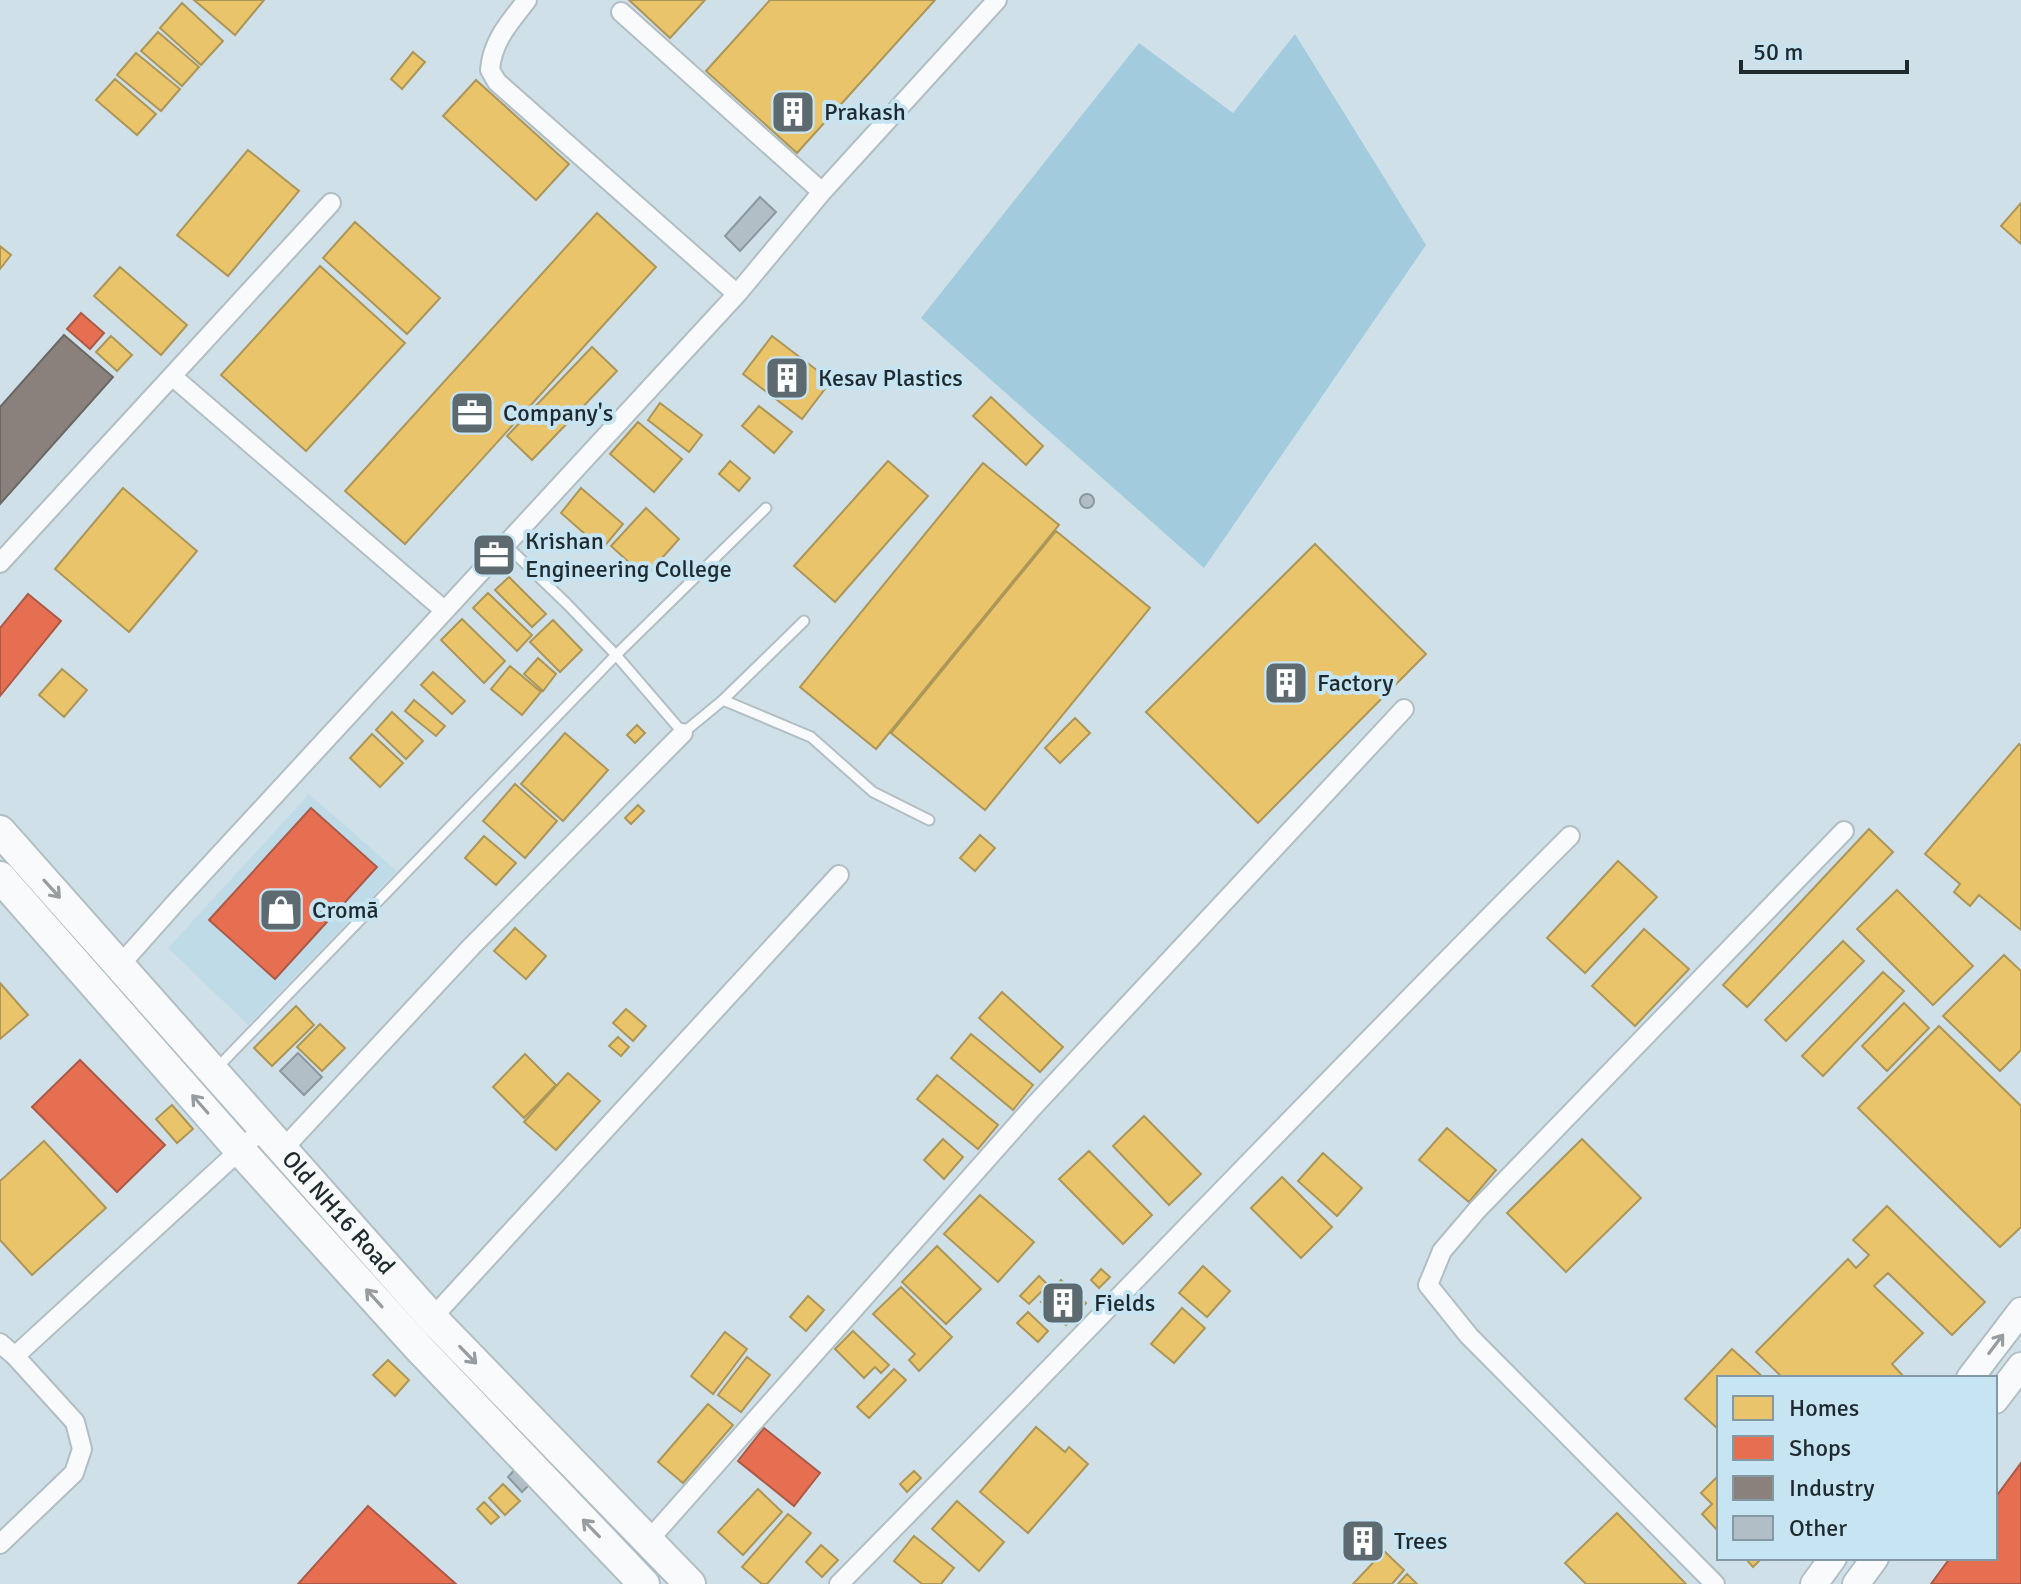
<svg xmlns="http://www.w3.org/2000/svg" width="2021" height="1584" font-family="Signika,sans-serif">
  <style>
    .built { fill: #c0dbe8 }
    .green { fill: #a3cbde }
    .homes { fill: #e9c46a; stroke: #ac9658; stroke-width: 2 }
    .shops { fill: #e76f51; stroke: #ab5a47; stroke-width: 2 }
    .industry { fill: #8a817c; stroke: #6a6765; stroke-width: 2 }
    .building { fill: #b2bec5; stroke: #8c989e; stroke-width: 2 }
    .lines { fill: none; stroke-linecap: round; stroke-linejoin: round }
    .service-casing { stroke: #b1bec4; stroke-width: 13 }
    .minor-casing { stroke: #b1bec4; stroke-width: 22 }
    .secondary-casing { stroke: #b1bec4; stroke-width: 30 }
    .primary-casing { stroke: #b1bec4; stroke-width: 34 }
    .service { stroke: #f8fafc; stroke-width: 9 }
    .minor { stroke: #f8fafc; stroke-width: 18 }
    .secondary { stroke: #f8fafc; stroke-width: 26 }
    .primary { stroke: #f8fafc; stroke-width: 30 }
    .oneway { stroke: #969ca0 }
    .labels { text-anchor: middle; dominant-baseline: central; stroke-width: 8; stroke-linejoin: round; paint-order: stroke }
    .poi-label { font-size: 24px; fill: #1f2a2f; stroke: #c6e4f2; text-anchor: start }
    .street-label { font-size: 24px; fill: #1f2a2f; stroke: #c6e4f2 }
  </style>
  <rect width="100%" height="100%" fill="#d0e0e8"/>
  <path class="built" d="M309 794 397 871 248 1025 168 948Z"/>
  <path class="green" d="M1295 34 1426 245 1204 568 921 318 1139 43 1233 113Z"/>
  <path class="homes" d="M194 0H264L235 35Z
    M629 0H705L670 38Z
    M770 0H935L797 153 706 71Z
    M182 3 223 41 201 65 160 28Z
    M158 32 199 67 182 86 141 51Z
    M413 52 425 62 402 89 391 79Z
    M136 53 180 89 161 111 117 75Z
    M115 79 156 114 137 135 96 100Z
    M476 80 569 164 536 200 443 116Z
    M248 150 299 191 228 276 177 235Z
    M2021 203V244L2001 226Z
    M597 213 656 267 405 544 345 491Z
    M355 222 440 298 407 334 323 258Z
    M0 246 11 255 0 269Z
    M320 266 405 343 306 451 221 375Z
    M120 267 187 325 161 355 94 296Z
    M111 336 132 355 117 371 96 352Z
    M772 336 831 381 802 419 743 374Z
    M592 347 617 371 532 460 507 436Z
    M991 397 1043 446 1026 465 973 416Z
    M660 403 702 435 689 452 648 420Z
    M759 406 792 432 774 453 742 426Z
    M638 422 682 459 654 492 610 454Z
    M730 461 750 478 739 491 719 474Z
    M888 461 928 496 835 602 794 566Z
    M983 463 1059 525 876 749 800 687Z
    M123 488 197 551 129 632 55 569Z
    M581 488 623 524 602 549 561 513Z
    M646 508 679 539 645 577 611 546Z
    M1056 531 1150 608 985 810 891 733Z
    M1315 544 1426 654 1258 823 1146 712Z
    M509 577 546 614 532 627 495 590Z
    M488 593 532 635 517 651 473 608Z
    M462 619 505 661 484 683 441 640Z
    M553 620 582 650 560 672 530 642Z
    M538 658 556 674 543 691 524 674Z
    M510 666 541 692 522 715 491 689Z
    M62 669 87 690 64 717 39 695Z
    M433 672 465 701 452 714 421 685Z
    M414 700 445 726 436 736 405 711Z
    M392 712 423 741 406 759 376 730Z
    M1075 718 1090 733 1060 763 1045 748Z
    M637 725 645 733 635 743 627 735Z
    M565 733 608 770 563 821 521 784Z
    M372 734 403 763 380 787 350 758Z
    M2019 744 2021 746V930L1979 895 1970 906 1954 892 1960 884 1925 854Z
    M515 784 557 821 525 858 483 821Z
    M638 805 644 811 631 824 625 818Z
    M1869 829 1893 852 1747 1007 1723 985Z
    M980 835 995 848 975 871 960 858Z
    M484 836 516 863 496 885 465 858Z
    M1618 861 1657 897 1585 973 1547 938Z
    M1897 890 1973 966 1933 1005 1857 929Z
    M515 928 546 956 526 979 494 951Z
    M1644 929 1689 969 1635 1026 1592 986Z
    M1843 941 1864 961 1786 1041 1765 1020Z
    M2004 955 2021 971V1050L2000 1071 1943 1016Z
    M1883 972 1904 991 1823 1076 1802 1056Z
    M0 983 28 1015 0 1039Z
    M1002 992 1063 1047 1040 1072 979 1018Z
    M1904 1003 1929 1028 1887 1071 1862 1046Z
    M296 1006 314 1025 272 1066 254 1048Z
    M626 1009 646 1026 633 1041 613 1023Z
    M320 1024 345 1048 322 1071 297 1047Z
    M1939 1026 2021 1106V1227L2000 1247 1858 1108Z
    M971 1034 1033 1085 1013 1110 951 1058Z
    M618 1037 629 1047 621 1056 609 1046Z
    M525 1054 556 1085 524 1118 493 1087Z
    M568 1073 600 1101 556 1150 524 1122Z
    M937 1075 998 1125 978 1149 917 1099Z
    M172 1105 193 1129 177 1143 156 1119Z
    M1144 1116 1201 1174 1169 1205 1113 1146Z
    M1447 1128 1496 1170 1469 1202 1419 1160Z
    M943 1139 963 1157 944 1179 924 1160Z
    M1582 1139 1641 1198 1566 1272 1507 1213Z
    M44 1141 106 1208 32 1275 0 1240V1181Z
    M1089 1151 1152 1215 1123 1244 1059 1179Z
    M1323 1153 1362 1188 1337 1216 1298 1181Z
    M1282 1177 1332 1227 1301 1258 1251 1208Z
    M980 1195 1034 1242 998 1282 944 1234Z
    M1887 1206 1985 1302 1952 1335 1888 1273 1874 1286 1923 1333 1892 1364 1905 1378H1783L1756 1352 1848 1259 1856 1268 1869 1255 1853 1240Z
    M937 1246 981 1289 946 1324 902 1282Z
    M1203 1266 1230 1291 1207 1317 1179 1293Z
    M1101 1269 1110 1277 1099 1288 1091 1280Z
    M1039 1276 1048 1285 1029 1304 1020 1296Z
    M1061 1280 1086 1303 1066 1325 1041 1302Z
    M901 1287 952 1337 919 1371 909 1360 915 1354 873 1314Z
    M808 1296 824 1310 806 1331 790 1317Z
    M1182 1308 1205 1328 1174 1363 1151 1344Z
    M1028 1312 1048 1331 1038 1342 1017 1323Z
    M853 1331 889 1365 881 1373 875 1367 864 1378 835 1349Z
    M725 1332 747 1349 713 1394 691 1376Z
    M1732 1349 1764 1378H1719V1430L1685 1399Z
    M747 1357 770 1375 741 1412 718 1395Z
    M388 1360 409 1380 395 1396 373 1375Z
    M894 1369 906 1380 869 1418 857 1407Z
    M708 1404 733 1425 683 1483 658 1462Z
    M1036 1427 1065 1452 1069 1447 1088 1464 1028 1533 980 1492Z
    M914 1471 921 1478 907 1492 900 1484Z
    M1719 1475V1532L1702 1514 1712 1504 1701 1493Z
    M503 1484 520 1501 505 1515 489 1498Z
    M758 1489 782 1512 743 1555 718 1532Z
    M957 1501 1004 1542 979 1571 932 1529Z
    M484 1502 499 1517 491 1524 477 1509Z
    M1617 1513 1686 1584H1586L1565 1563Z
    M788 1514 811 1533 767 1584H762L742 1567Z
    M1361 1523 1382 1542 1366 1559 1345 1540Z
    M914 1536 954 1568 941 1584H922L894 1561Z
    M821 1545 838 1560 822 1577 806 1562Z
    M1384 1551 1404 1570 1392 1584H1353Z
    M1745 1558H1762L1753 1567Z
    M1407 1574 1417 1584H1398Z"/>
  <path class="shops" d="M81 313 104 333 90 349 67 329Z
    M28 594 61 621 0 696V628Z
    M311 808 377 867 275 979 209 920Z
    M80 1060 165 1145 117 1192 32 1107Z
    M764 1428 820 1473 794 1506 738 1461Z
    M2021 1463V1584H1931L1950 1558H1995V1498Z
    M368 1506 456 1584H298Z"/>
  <path class="industry" d="M64 335 113 377 0 504V407Z"/>
  <path class="building" d="M760 197 776 212 740 251 725 236Z
    M1080 501a7 7 0 1 1 14 0a7 7 0 1 1-14 0Z
    M298 1053 322 1077 304 1095 280 1071Z
    M516 1468 531 1483 522 1492 508 1477Z"/>
  <g class="lines">
    <g class="service-casing">
      <path id="service" d="M505 544 567 604 616 655 683 733 723 700 804 621
        M723 700 811 737 873 792 929 820
        M216 1069 616 655 766 508"/>
    </g>
    <g class="minor-casing">
      <path id="minor" d="M527 0C510 22 492 41 490 70L497 82 737 294
        M621 12 822 192
        M172 376 331 203
        M0 563 172 376 444 610
        M120 965 176 902 737 294 822 192 997 0
        M283 1149 472 946 683 733
        M432 1318 839 875
        M0 1343 15 1356 75 1422 82 1449 74 1473 0 1544
        M15 1356 264 1128
        M648 1541 1033 1107 1404 709
        M839 1584C1084 1336 1323 1082 1570 836
        M1715 1584 1469 1336 1428 1285 1442 1251 1477 1210 1844 831"/>
    </g>
    <g class="secondary-casing">
      <path id="secondary" d="M1970 1378 2021 1311
        M1995 1400 2021 1366
        M1814 1584 1833 1558
        M1856 1584 1875 1558"/>
    </g>
    <g class="primary-casing">
      <g id="primary">
        <path id="s1" d="M0 831 432 1318 690 1584"/>
        <path d="M0 877 239 1149 418 1347 644 1584"/>
      </g>
    </g>
    <use href="#service" class="service"/>
    <use href="#minor" class="minor"/>
    <use href="#secondary" class="secondary"/>
    <use href="#primary" class="primary"/>
  </g>
  <defs><path id="oneway-shaft" d="M-6 0H5M1.5-3L5.5 0L1.5 3" fill="none" stroke-width="1.6" stroke-linecap="round" stroke-linejoin="round" transform="scale(2)"/></defs>
  <g class="oneway">
    <use href="#oneway-shaft" transform="translate(52 889) rotate(48)"/>
    <use href="#oneway-shaft" transform="translate(200 1104) rotate(-131)"/>
    <use href="#oneway-shaft" transform="translate(374 1298) rotate(-132)"/>
    <use href="#oneway-shaft" transform="translate(1996 1344) rotate(-53)"/>
    <use href="#oneway-shaft" transform="translate(468 1355) rotate(46)"/>
    <use href="#oneway-shaft" transform="translate(591 1528) rotate(-134)"/>
  </g>
  <defs>
    <g id="building-square" transform="scale(2.3)"><rect x="-9" y="-9" width="18" height="18" rx="4" fill="#5d6a70" stroke="#c6e4f2"/><path d="M-4-6H4V6H1V3H-1V6H-4ZM-2.5-4.3h1.7v1.8h-1.7ZM.8-4.3h1.7v1.8H.8ZM-2.5-1h1.7V.8h-1.7ZM.8-1h1.7V.8H.8Z" fill="#fff"/></g>
    <g id="office-square" transform="scale(2.3)"><rect x="-9" y="-9" width="18" height="18" rx="4" fill="#5d6a70" stroke="#c6e4f2"/><path d="M-6-3h4V-5.5h4V-3h4V5H-6ZM-1-4.5V-3h2v-1.5ZM-6 0V1H6V0Z" fill="#fff"/></g>
    <g id="shop-square" transform="scale(2.3)"><rect x="-9" y="-9" width="18" height="18" rx="4" fill="#5d6a70" stroke="#c6e4f2"/><path d="M-5-2.5h2.3a2.7 3.5 0 0 1 5.4 0H5L5.5 6h-11ZM-1.5-2.5h3a1.5 2.3 0 0 0-3 0Z" fill="#fff"/></g>
  </defs>
  <g fill-rule="evenodd">
    <use href="#building-square" x="793" y="112"/>
    <use href="#building-square" x="787" y="378"/>
    <use href="#office-square" x="472" y="413"/>
    <use href="#office-square" x="494" y="555"/>
    <use href="#building-square" x="1286" y="683"/>
    <use href="#shop-square" x="281" y="910"/>
    <use href="#building-square" x="1063" y="1303"/>
    <use href="#building-square" x="1363" y="1541"/>
  </g>
  <g class="labels">
    <g class="poi-label">
      <text x="824" y="112">Prakash</text>
      <text x="818" y="378">Kesav Plastics</text>
      <text x="503" y="413">Company's</text>
      <text x="525" y="541">Krishan<tspan x="525" dy="28">Engineering College</tspan></text>
      <text x="1317" y="683">Factory</text>
      <text x="312" y="910">Cromā</text>
      <text x="1094" y="1303">Fields</text>
      <text x="1394" y="1541">Trees</text>
    </g>
    <g class="street-label">
      <text stroke="none"><textPath href="#s1" startOffset="510">Old NH16 Road</textPath></text>
    </g>
  </g>
  <rect x="1717" y="1376" width="280" height="184" fill="#c6e4f2" stroke="#839aa4" stroke-width="2"/>
  <rect x="1733" y="1396" width="40" height="24" fill="#e9c46a" stroke="#839aa4" stroke-width="2"/>
  <text x="1789" y="1416" font-size="24" fill="#1f2a2f">Homes</text>
  <rect x="1733" y="1436" width="40" height="24" fill="#e76f51" stroke="#839aa4" stroke-width="2"/>
  <text x="1789" y="1456" font-size="24" fill="#1f2a2f">Shops</text>
  <rect x="1733" y="1476" width="40" height="24" fill="#8a817c" stroke="#839aa4" stroke-width="2"/>
  <text x="1789" y="1496" font-size="24" fill="#1f2a2f">Industry</text>
  <rect x="1733" y="1516" width="40" height="24" fill="#b2bec5" stroke="#839aa4" stroke-width="2"/>
  <text x="1789" y="1536" font-size="24" fill="#1f2a2f">Other</text>
  <path d="M1741 60v12h166v-12" fill="none" stroke="#1f2a2f" stroke-width="4"/>
  <text x="1753" y="60" font-size="24" fill="#1f2a2f" stroke="#c6e4f2" stroke-width="6" paint-order="stroke">50 m</text>
</svg>
